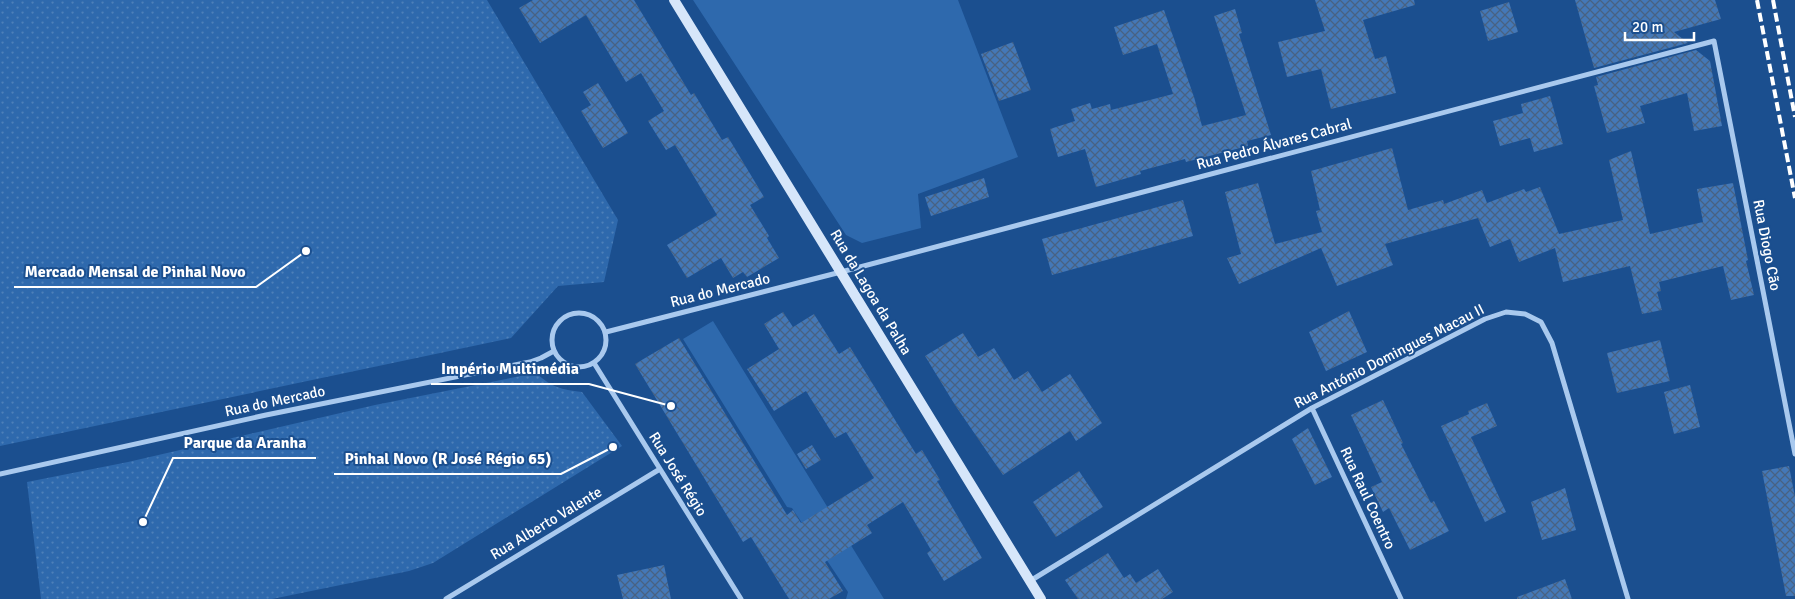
<svg xmlns="http://www.w3.org/2000/svg" width="1795" height="599" font-family="Signika,sans-serif">
  <style>
    .green { fill: #2e69ad }
    .park { fill: url(#park-dots) }
    .building { fill: url(#building-cross-hatch) }
    .lines { fill: none; stroke-linecap: round; stroke-linejoin: round }
    .street { stroke: #a9c9ee; stroke-width: 5 }
    .secondary { stroke: #d6e6fa; stroke-width: 10 }
    .rail { stroke: #fff; stroke-width: 4; stroke-dasharray: 9 4; stroke-linecap: butt }
    .labels { text-anchor: middle; dominant-baseline: central; stroke-width: 4; stroke-linejoin: round; paint-order: stroke }
    .street-label { font-size: 15px; fill: #fff; stroke: #1b4f8f }
    .leader { fill: none; stroke: #fff; stroke-width: 2 }
    .callout-dot { fill: #fff; stroke: #1b4f8f; stroke-width: 2 }
    .callout-label { font-size: 16px; text-anchor: middle; font-weight: bold; fill: #fff; stroke: #1b4f8f; stroke-width: 4; stroke-linejoin: round; paint-order: stroke }
  </style>
  <defs>
    <pattern id="park-dots" width="8" height="8" patternUnits="userSpaceOnUse" patternTransform="scale(1.25)"><rect width="8" height="8" fill="#2e69ad"/><path d="M2 2h.1M6 6h.1" fill="none" stroke="#4d80b9" stroke-width="1.8" stroke-linecap="round"/></pattern>
    <pattern id="building-cross-hatch" width="8" height="8" patternUnits="userSpaceOnUse" patternTransform="scale(1.25)"><rect width="8" height="8" fill="#4478b7"/><path d="M0 0l8 8M0 8l8-8" fill="none" stroke="#486282"/></pattern>
  </defs>
  <rect width="100%" height="100%" fill="#1b4f8f"/>
  <path class="green" d="M693 0H958L1018 157 918 194 921 228 862 243 846 235Z
    M713 321 884 599H846L848 592 792 508 787 507 683 339Z"/>
  <path class="park" d="M0 0H487L618 220 604 282 558 286 511 338 0 446Z
    M536 373C553 388 560 389 582 392L622 446 433 563 409 571 272 599H41L27 482 128 462 375 405Z"/>
  <path class="building" d="M533 0H634L691 95 694 93 722 140 728 137 764 197 750 205 769 236 767 238 779 258 747 277 743 272 733 278 721 258 687 278 667 245 717 215 675 145 666 150 648 121 664 111 641 73 626 82 586 15 540 43 519 8Z
    M1315 0H1414L1415 5 1363 20 1375 59 1386 56 1396 93 1331 109 1321 69 1287 77 1278 42 1325 31Z
    M1575 0H1715L1721 19 1674 32 1688 43 1594 68Z
    M1509 2 1518 32 1488 41 1480 11Z
    M1235 9 1242 33 1239 34 1271 135 1247 141 1248 146 1186 162 1185 159 1140 171 1141 174 1096 187 1085 149 1058 157 1050 129 1075 121 1071 109 1090 103 1092 109 1110 104 1111 110 1173 94 1157 44 1123 55 1114 27 1164 10 1194 97 1202 126 1246 115 1214 16Z
    M1013 42 1031 90 999 101 981 54Z
    M1696 50 1710 61 1722 126 1694 131 1687 93 1640 106 1645 123 1607 133 1594 86 1598 85 1596 77Z
    M598 83 628 133 603 148 581 111 591 105 583 92Z
    M1550 96 1563 144 1534 152 1530 138 1500 146 1493 121 1523 113 1521 104Z
    M1392 148 1408 210 1443 200 1444 204 1482 190 1487 203 1524 189 1526 192 1540 187 1559 234 1623 220 1609 160 1631 151 1650 234 1703 222 1697 189 1733 183 1748 260 1746 261 1754 295 1731 300 1723 266 1659 282 1661 291 1657 292 1662 310 1642 314 1630 266 1563 282 1555 248 1519 262 1510 239 1490 247 1478 218 1385 244 1393 265 1337 286 1321 248 1239 284 1227 258 1241 254 1225 192 1258 183 1275 244 1322 232 1316 211 1320 210 1311 171Z
    M984 178 989 197 931 216 925 197Z
    M1183 200 1193 236 1052 275 1042 239Z
    M1349 311 1367 352 1326 371 1309 332Z
    M783 312 793 327 814 314 839 354 850 347 916 454 922 450 940 480 937 481 982 558 944 581 927 553 931 550 903 502 867 525 872 533 825 562 843 591 829 599H789L751 537 743 542 635 364 679 338 787 515 793 510 801 523 874 478 846 432 835 438 806 391 774 411 747 369 779 349 764 324Z
    M963 333 978 357 994 348 1014 380 1028 371 1042 392 1070 374 1102 423 1076 441 1070 431 1003 475 955 405 925 356Z
    M1660 340 1670 381 1617 393 1607 353Z
    M1690 385 1700 427 1674 434 1664 392Z
    M1383 400 1403 443 1401 444 1431 503 1434 501 1449 531 1410 550 1389 508 1383 512 1371 487 1382 482 1351 415Z
    M1487 403 1497 426 1471 437 1506 512 1485 522 1441 426 1469 414 1468 411Z
    M1308 428 1332 477 1315 485 1292 439Z
    M812 445 821 460 806 469 797 454Z
    M1789 466 1795 497V596H1786L1762 471Z
    M1079 471 1103 507 1056 537 1033 502Z
    M1565 488 1576 530 1542 540 1531 502Z
    M1108 553 1124 578 1130 574 1136 583 1158 569 1173 592 1162 599H1078L1065 580Z
    M664 565 671 599H623L617 575Z
    M1565 579 1572 599H1517V597Z"/>
  <g class="lines">
    <path class="street" d="M552 340a27 27 0 1 1 54 0a27 27 0 1 1-54 0Z
      M606 332 841 272 1714 41 1795 454
      M594 363 741 599
      M1312 408 1401 599
      M0 474 266 415 530 362 541 358 554 351
      M1030 581 1312 408 1485 319 1506 312 1525 314 1541 322 1552 343 1628 599
      M446 599 660 469"/>
    <path class="secondary" d="M674 0 1041 599"/>
    <path class="rail" d="M1757 0 1795 198
      M1773 0 1795 117"/>
  </g>
  <g class="labels">
    <g class="street-label">
      <text transform="translate(1274 144) rotate(-15)">Rua Pedro Álvares Cabral</text>
      <text transform="translate(1767 245) rotate(79)">Rua Diogo Cão</text>
      <text transform="translate(720 290) rotate(-14)">Rua do Mercado</text>
      <text transform="translate(871 292) rotate(59)">Rua da Lagoa da Palha</text>
      <text transform="translate(1389 356) rotate(-27)">Rua António Domingues Macau II</text>
      <text transform="translate(275 401) rotate(-12)">Rua do Mercado</text>
      <text transform="translate(678 474) rotate(58)">Rua José Régio</text>
      <text transform="translate(1368 498) rotate(65)">Rua Raul Coentro</text>
      <text transform="translate(546 523) rotate(-31)">Rua Alberto Valente</text>
    </g>
  </g>
  <path class="leader" d="M306 251L256 287H14M671 406L589 384H431M143 522L173 458H316M613 447L561 474H334"/>
  <g class="callout-dot">
    <circle cx="306" cy="251" r="5"/>
    <circle cx="671" cy="406" r="5"/>
    <circle cx="143" cy="522" r="5"/>
    <circle cx="613" cy="447" r="5"/>
  </g>
  <g class="callout-label">
    <text x="135" y="277">Mercado Mensal de Pinhal Novo</text>
    <text x="510" y="374">Império Multimédia</text>
    <text x="245" y="448">Parque da Aranha</text>
    <text x="448" y="464">Pinhal Novo (R José Régio 65)</text>
  </g>
  <path d="M1625 32v8h69v-8" fill="none" stroke="#ffffff" stroke-width="2.5"/>
  <text x="1632" y="32" font-size="15" fill="#ffffff" stroke="#1b4f8f" stroke-width="4" paint-order="stroke">20 m</text>
</svg>
